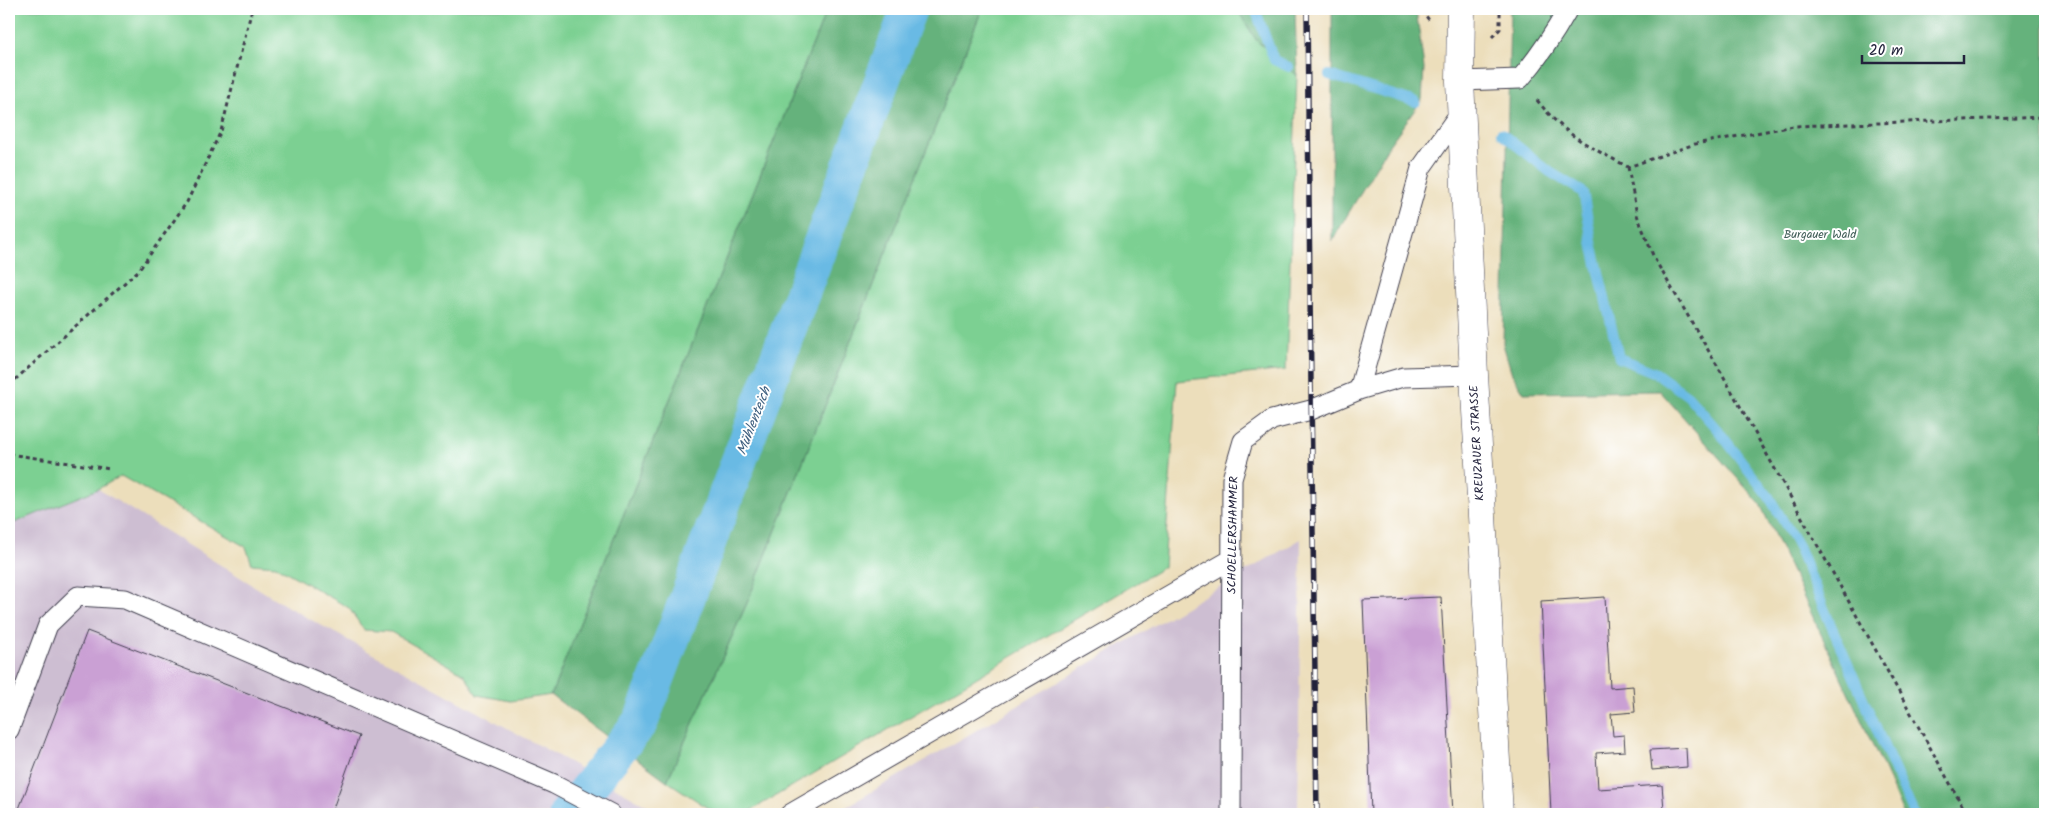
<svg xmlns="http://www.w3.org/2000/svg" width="2054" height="823" font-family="Kalam,sans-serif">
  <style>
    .industrial { fill: #cdbed2 }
    .green { fill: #7cd092; stroke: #4f7966 }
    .forest { fill: #65b27c; stroke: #446a5c }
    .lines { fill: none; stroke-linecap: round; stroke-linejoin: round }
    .stream { stroke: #69bae4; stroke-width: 10 }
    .canal { stroke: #69bae4; stroke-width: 36 }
    .building { fill: #caa0d4 }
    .service-casing { stroke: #403e4e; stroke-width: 21 }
    .secondary-casing { stroke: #403e4e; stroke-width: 29 }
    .path { stroke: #403e4e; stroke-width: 3; stroke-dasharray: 4 4; stroke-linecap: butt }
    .service { stroke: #fff; stroke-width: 19 }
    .secondary { stroke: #fff; stroke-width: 28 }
    .rail-casing { stroke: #22223b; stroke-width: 5.5 }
    .rail { stroke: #fff; stroke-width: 4; stroke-dasharray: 11; stroke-linecap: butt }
    .labels { text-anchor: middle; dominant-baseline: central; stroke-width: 4; stroke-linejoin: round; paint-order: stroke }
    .park-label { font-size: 12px; fill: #425f59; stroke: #fff }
    .street-label { font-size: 12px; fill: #22223b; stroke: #fff }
    .water-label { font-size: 14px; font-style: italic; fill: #3e5f7f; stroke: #fff }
  </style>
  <rect width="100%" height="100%" fill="#fff"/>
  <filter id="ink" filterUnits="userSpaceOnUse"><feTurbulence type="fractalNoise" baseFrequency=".02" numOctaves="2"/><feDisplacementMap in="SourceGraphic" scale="10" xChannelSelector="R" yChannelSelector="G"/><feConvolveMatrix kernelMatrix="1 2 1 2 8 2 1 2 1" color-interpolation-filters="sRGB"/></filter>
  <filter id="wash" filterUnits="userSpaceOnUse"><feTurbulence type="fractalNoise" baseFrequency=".0096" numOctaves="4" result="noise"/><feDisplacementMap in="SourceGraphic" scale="20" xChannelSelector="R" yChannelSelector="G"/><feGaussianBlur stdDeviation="1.12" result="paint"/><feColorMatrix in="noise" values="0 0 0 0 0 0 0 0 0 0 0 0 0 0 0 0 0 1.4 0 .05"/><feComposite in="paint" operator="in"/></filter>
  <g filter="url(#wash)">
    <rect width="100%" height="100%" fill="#ecdebb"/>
    <path class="industrial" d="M98 489 288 607 663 814H9V525Z
      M1301 539 1298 814H834Z"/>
    <path class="green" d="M9 9H827L551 695 511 701 477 695 464 674 391 632 364 630 349 608 276 566 252 564 246 547 121 476 98 489 9 525Z
      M982 9H1237L1257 41 1297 75 1286 370 1177 381 1164 567 745 814H717L667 781 747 603Z"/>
    <path class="forest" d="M827 9H982L747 603 667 781 551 695Z
      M1237 9H1295L1297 75 1257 41Z
      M1332 9H1416L1424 68 1422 100 1389 145 1332 241Z
      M1510 9H2045V814H1903L1885 771 1760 504 1660 391 1524 393 1512 374 1503 344Z"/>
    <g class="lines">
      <path class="stream" d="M1255 9 1274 60 1289 67
        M1329 75 1416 102
        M1501 133 1550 172 1583 192 1593 247 1619 358 1656 373 1688 396 1721 434 1769 497 1798 546 1830 623 1914 814"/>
      <path class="canal" d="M567 814 641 721 909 9"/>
    </g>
    <g id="blocks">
      <path class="building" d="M1441 597 1453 814H1371L1363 600Z
        M1605 597 1610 688 1633 686 1635 712 1611 714 1613 736 1624 735 1625 751 1596 753 1598 789 1662 785 1664 809 1604 814H1551L1541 601Z
        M87 631 359 736 331 814H17Z
        M1686 748 1687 767 1652 770 1650 750Z"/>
    </g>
  </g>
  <g filter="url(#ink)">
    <use href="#blocks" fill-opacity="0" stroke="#403e4e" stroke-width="1"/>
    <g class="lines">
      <g class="service-casing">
        <path id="service" d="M1460 81 1520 79C1539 57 1554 34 1568 9
          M1359 390 1421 168 1462 110
          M9 730 48 625 78 596 125 599 554 784 611 814
          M790 814 1232 559
          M1231 814 1232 479 1243 441 1272 420 1311 410 1359 390 1403 377 1474 375"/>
      </g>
      <g class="secondary-casing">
        <path id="secondary" d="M1461 9 1460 81 1474 375 1499 814"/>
      </g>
      <path class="path" d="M1424 9V13L1429 20
        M1492 37 1500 29V9
        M1537 100C1565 136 1589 146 1628 167L1695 144 1794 126 2045 117
        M1628 167 1637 215 1654 258 1721 372 1967 814
        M9 385 139 270 187 202 221 131 252 9
        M9 454 110 469"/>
      <use href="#service" class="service"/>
      <use href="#secondary" class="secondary"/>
      <g class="rail-casing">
        <path id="rail" d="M1307 9C1308 277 1314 546 1317 814"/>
      </g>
      <use href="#rail" class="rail"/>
    </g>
  </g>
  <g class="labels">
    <g class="park-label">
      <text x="1820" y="234">Burgauer Wald</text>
    </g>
    <g class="street-label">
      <text transform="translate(1477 443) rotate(-93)">KREUZAUER STRASSE</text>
      <text transform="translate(1233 535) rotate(-89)">SCHOELLERSHAMMER</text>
    </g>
    <g class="water-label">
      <text transform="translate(754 421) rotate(-69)">Mühlenteich</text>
    </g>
  </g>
  <rect width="2054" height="823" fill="none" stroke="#fff" stroke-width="30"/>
  <path d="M1862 55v8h102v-8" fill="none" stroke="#22223b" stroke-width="2.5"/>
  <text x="1869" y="55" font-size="15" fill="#22223b" stroke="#ffffff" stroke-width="4" paint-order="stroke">20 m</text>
</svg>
